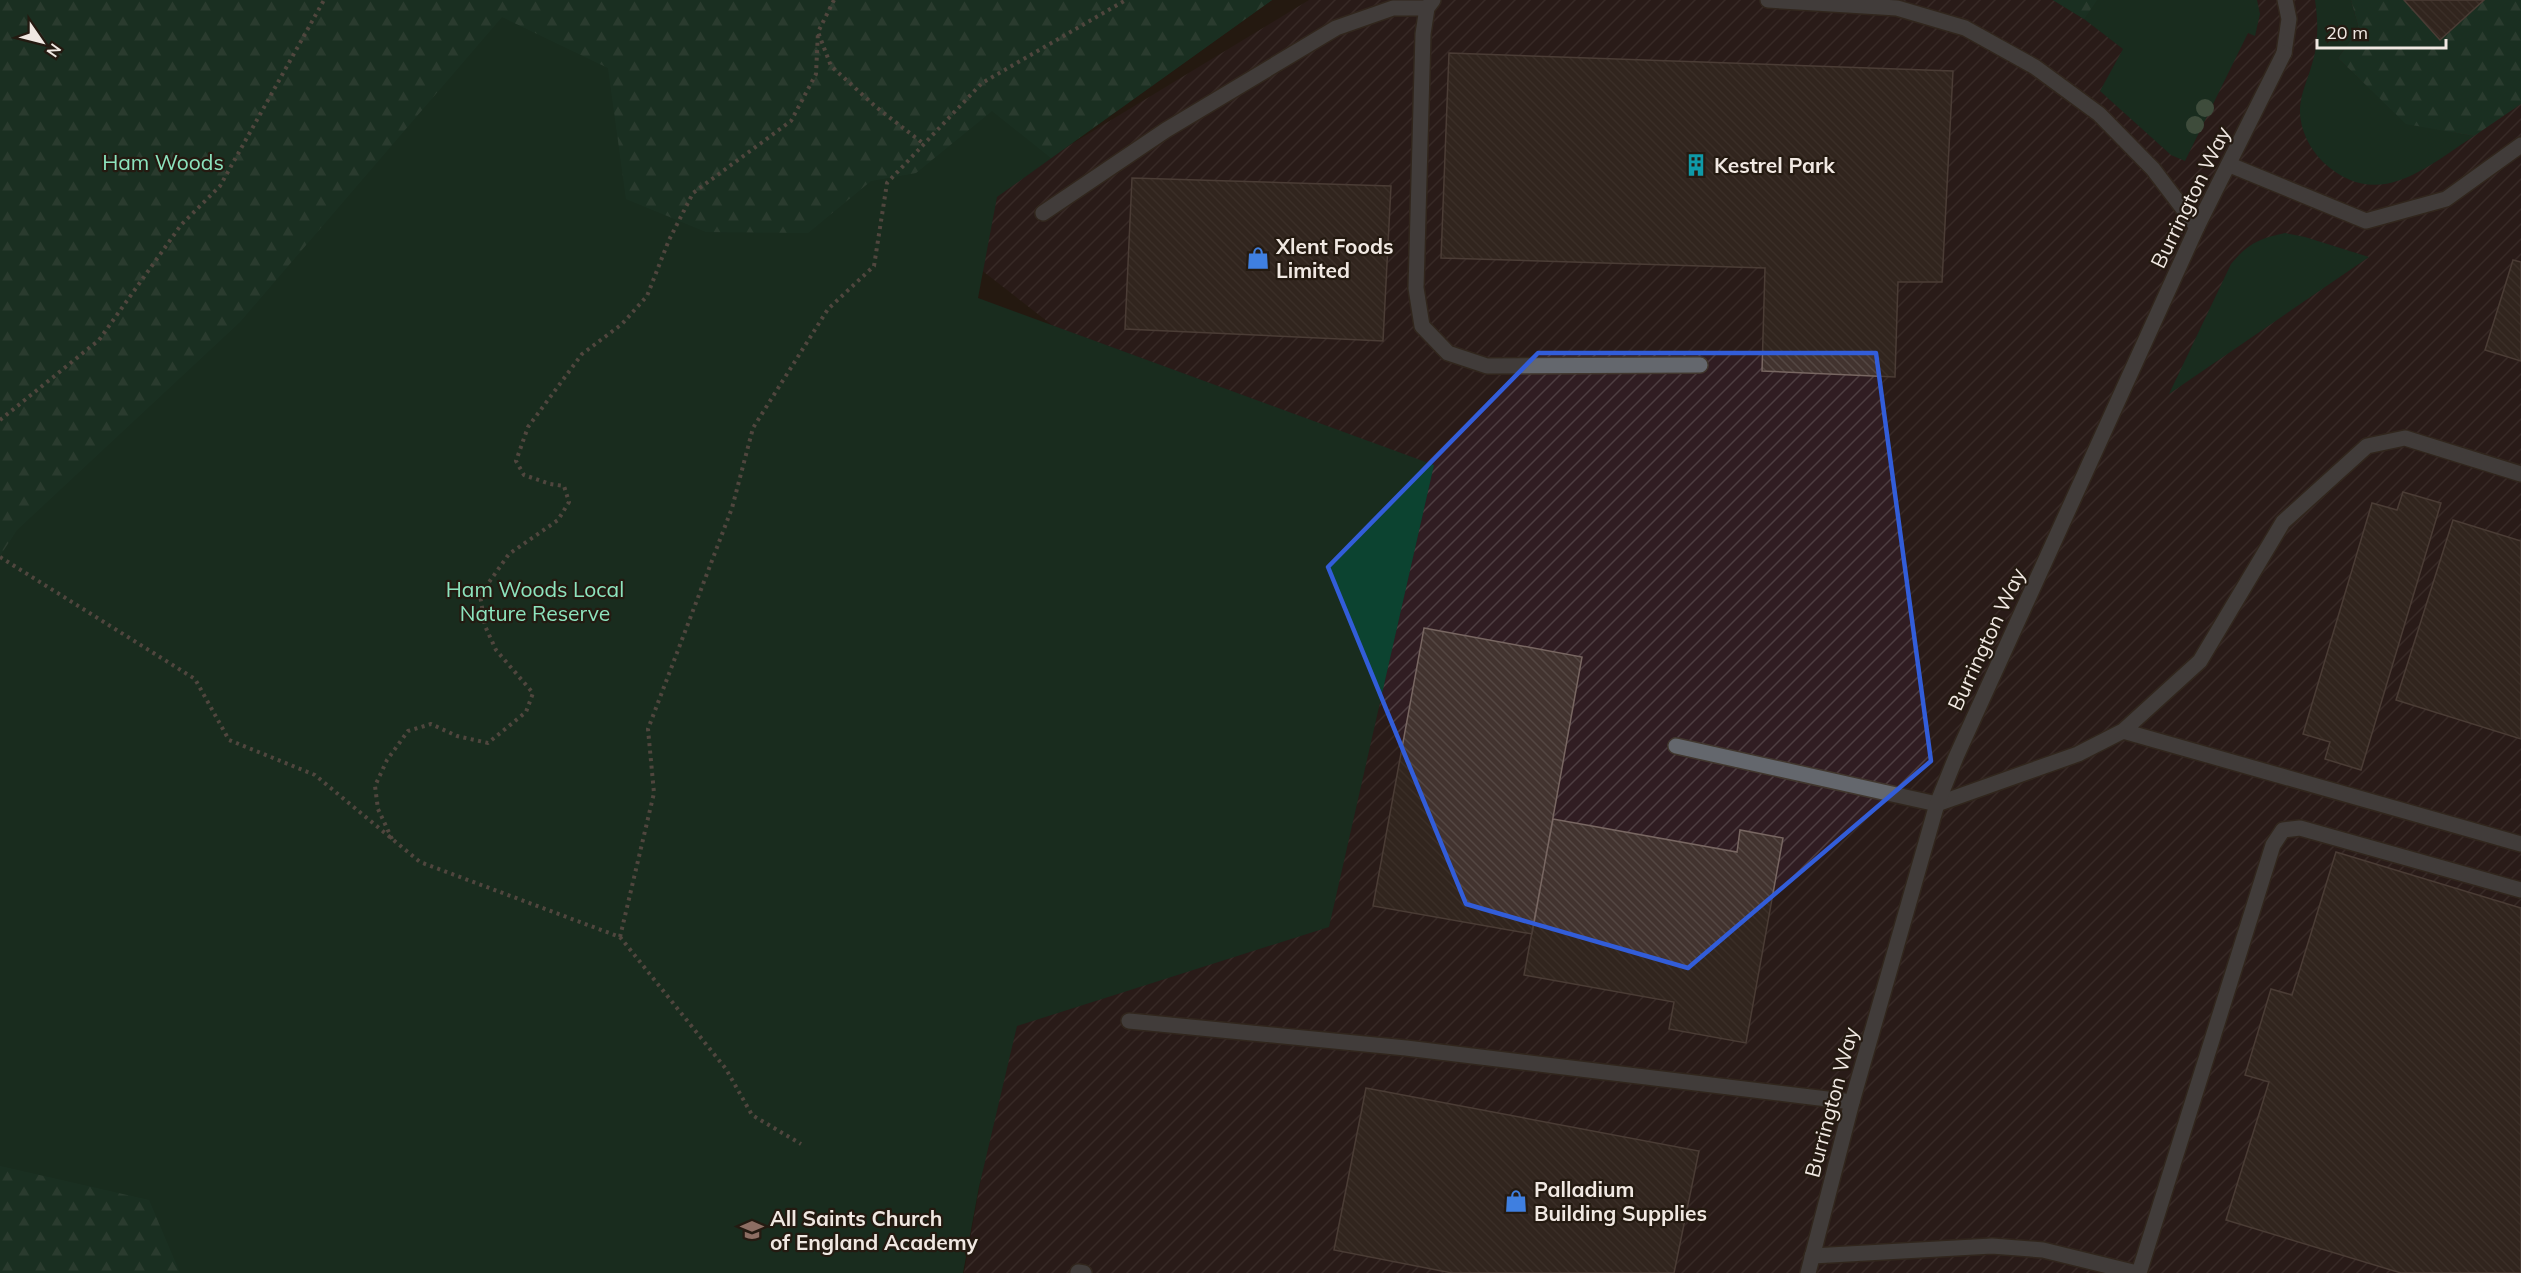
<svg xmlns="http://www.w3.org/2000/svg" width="2521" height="1273" font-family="Mulish,sans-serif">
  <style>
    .industrial { fill: url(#industrial-furrows) }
    .green { fill: #0c4330 }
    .forest { fill: url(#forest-firs) }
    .building { fill: url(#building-back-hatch); stroke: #786762; stroke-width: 1.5 }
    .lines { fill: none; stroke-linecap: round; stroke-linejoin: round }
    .lane-casing { stroke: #41372e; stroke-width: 18 }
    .street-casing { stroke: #41372e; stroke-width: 18 }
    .path { stroke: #867d76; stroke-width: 4; stroke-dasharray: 3 4.5; stroke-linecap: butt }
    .lane { stroke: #64676d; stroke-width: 15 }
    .street { stroke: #64676d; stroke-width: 15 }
    .tree { fill: #5e8970 }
    .marked { fill: none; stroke: #325dd9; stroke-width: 4.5; stroke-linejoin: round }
    .labels { text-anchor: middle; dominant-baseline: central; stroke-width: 4.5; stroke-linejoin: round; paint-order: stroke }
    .park-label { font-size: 21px; fill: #8de4be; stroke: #241a11 }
    .poi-label { font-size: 21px; font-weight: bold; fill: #f0e8e2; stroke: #241a11; text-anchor: start }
    .street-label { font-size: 21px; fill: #f0e8e2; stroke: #241a11 }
  </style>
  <defs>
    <pattern id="industrial-furrows" width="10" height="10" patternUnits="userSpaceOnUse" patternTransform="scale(1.5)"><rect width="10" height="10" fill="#301d22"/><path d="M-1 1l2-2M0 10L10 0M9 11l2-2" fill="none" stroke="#4e3e42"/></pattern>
    <pattern id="forest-firs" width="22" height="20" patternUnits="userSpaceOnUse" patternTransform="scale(1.5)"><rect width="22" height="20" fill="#0f4b36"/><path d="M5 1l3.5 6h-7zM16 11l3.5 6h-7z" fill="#326553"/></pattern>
    <pattern id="building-back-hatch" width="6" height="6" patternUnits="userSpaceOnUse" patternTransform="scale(1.5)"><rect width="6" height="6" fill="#42332f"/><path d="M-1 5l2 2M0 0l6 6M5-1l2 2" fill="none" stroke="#544743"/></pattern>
  </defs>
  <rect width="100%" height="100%" fill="#241a11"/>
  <path class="industrial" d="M1309 0H2053L2084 19 2097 0H2521V1273H964L1013 999 1088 353 930 230Z"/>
  <path class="green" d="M0 0H1272L997 197 978 298 1434 465 1329 927 1017 1026 979 1187 963 1273H0Z
    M2053 0H2257L2260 14 2255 36 2248 33 2185 161 2171 155 2100 91 2123 49 2084 19Z
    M2315 0H2351L2359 29 2338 58 2406 123 2474 136C2424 169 2377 212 2323 162 2309 148 2299 128 2300 108 2301 92 2308 79 2312 64 2319 43 2318 21 2315 0Z
    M2285 233 2305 237 2369 257 2169 394 2231 264C2247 244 2260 238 2285 233Z"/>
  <path class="forest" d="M0 0H1272L1051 158 992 111 916 173 871 181 808 233 706 232 626 199 608 68 502 17 240 322 17 530 0 556Z
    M2053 0H2097L2084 19Z
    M2351 0H2521V104L2474 136 2406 124 2338 58 2359 29Z
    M0 1166 149 1200 180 1273H0Z"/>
  <path class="building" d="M2404 0H2484L2440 40Z
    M1449 53 1953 71 1942 282H1898L1895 377 1762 371 1765 268 1441 258Z
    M1132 178 1391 186 1383 341 1125 329Z
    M2513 260 2521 262V361L2485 350Z
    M2403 492 2441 503 2361 770 2325 759 2330 742 2303 734 2372 503 2397 510Z
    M2453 520 2521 541V739L2396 700Z
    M1424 628 1582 657 1532 934 1373 906Z
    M1553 819 1737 852 1740 830 1783 838 1746 1043 1669 1029 1674 1002 1524 975Z
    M2336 852 2521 908V1273H2401L2226 1220 2269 1082 2245 1075 2271 989 2292 995Z
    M1366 1088 1699 1151 1674 1273H1452L1334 1250Z"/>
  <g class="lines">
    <g class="lane-casing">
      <path id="lane" d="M1433 0 1427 8 1423 34 1416 288 1422 326 1448 353 1487 366 1700 365
        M1768 0 1897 8 1965 28 2035 67 2099 114 2153 169 2197 227
        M2284 53 2289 19 2285 0
        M1043 213 1166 130 1336 28 1393 8H1427
        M2123 731 2521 844
        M1676 746 1937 804 2078 754 2123 731 2200 661 2283 522 2367 446 2405 438 2521 474
        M1129 1021 1406 1048 1852 1102
        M1812 1256 1992 1246 2043 1250 2137 1273
        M1078 1272 1084 1273
        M2139 1273 2273 845 2283 830 2300 828 2521 890"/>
    </g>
    <g class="street-casing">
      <path id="street" d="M2230 165 2366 221 2446 199 2521 145
        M1808 1273 1852 1102 1937 804 1956 757 2197 227 2284 53"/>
    </g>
    <path class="path" d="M834 0 818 32 831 66 876 107 924 144
      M0 420 99 340 181 225 220 186 324 0
      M0 557 195 679 229 740 315 775 420 862 620 937 726 1069 752 1115 801 1144
      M392 839 378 809 375 786 387 760 408 731 431 724 457 736 488 743 526 712 533 693 496 650 485 626 480 595 509 554 558 520 569 502 564 486 550 484 524 475 516 461 528 427 582 354 622 324 647 296 669 240 693 193 791 121 816 74 818 32
      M620 937 654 793 648 729 732 508 753 428 828 309 874 266 887 183 982 83 1126 0"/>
    <use href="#lane" class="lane"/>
    <use href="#street" class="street"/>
  </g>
  <g class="tree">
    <circle cx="2205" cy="108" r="9"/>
    <circle cx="2195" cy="125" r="9"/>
  </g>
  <path d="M0 0H2521V1273H0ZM1538 353H1876L1931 761 1688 968 1466 904 1328 567Z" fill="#241a11" fill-opacity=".55" fill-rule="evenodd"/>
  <path class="marked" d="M1538 353H1876L1931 761 1688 968 1466 904 1328 567Z"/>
  <defs>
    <g id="building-bare" transform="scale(1.8)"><path d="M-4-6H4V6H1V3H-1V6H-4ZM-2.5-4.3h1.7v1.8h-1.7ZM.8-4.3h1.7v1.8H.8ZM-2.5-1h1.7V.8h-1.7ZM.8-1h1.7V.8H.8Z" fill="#0f9aa8" stroke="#241a11" stroke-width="2.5" paint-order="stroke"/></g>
    <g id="shop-bare" transform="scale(1.8)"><path d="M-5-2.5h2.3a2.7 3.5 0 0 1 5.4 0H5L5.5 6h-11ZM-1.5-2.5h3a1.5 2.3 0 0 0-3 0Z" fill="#3f7fe0" stroke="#241a11" stroke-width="2.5" paint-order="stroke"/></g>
    <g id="school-bare" transform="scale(1.8)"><path d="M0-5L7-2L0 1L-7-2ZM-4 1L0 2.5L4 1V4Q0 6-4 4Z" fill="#8d6e63" stroke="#241a11" stroke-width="2.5" paint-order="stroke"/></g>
  </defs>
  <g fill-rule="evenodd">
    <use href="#building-bare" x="1696" y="165"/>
    <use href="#shop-bare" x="1258" y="258"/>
    <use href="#shop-bare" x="1516" y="1201"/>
    <use href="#school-bare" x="752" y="1230"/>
  </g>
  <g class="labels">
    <g class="park-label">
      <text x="163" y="162">Ham Woods</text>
      <text x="535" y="589">Ham Woods Local<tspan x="535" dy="24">Nature Reserve</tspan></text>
    </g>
    <g class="poi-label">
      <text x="1714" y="165">Kestrel Park</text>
      <text x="1276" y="246">Xlent Foods<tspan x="1276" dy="24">Limited</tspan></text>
      <text x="1534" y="1189">Palladium<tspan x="1534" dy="24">Building Supplies</tspan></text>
      <text x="770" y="1218">All Saints Church<tspan x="770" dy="24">of England Academy</tspan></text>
    </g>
    <g class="street-label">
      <text transform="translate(2190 197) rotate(-64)">Burrington Way</text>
      <text transform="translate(1986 639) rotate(-65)">Burrington Way</text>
      <text transform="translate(1831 1102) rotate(-75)">Burrington Way</text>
    </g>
  </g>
  <g transform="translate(42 42) rotate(125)" stroke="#241a11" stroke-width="4.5" paint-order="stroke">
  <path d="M0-4.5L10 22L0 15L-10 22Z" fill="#f0e8e2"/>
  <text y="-9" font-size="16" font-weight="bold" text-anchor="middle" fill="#f0e8e2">N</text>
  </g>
  <path d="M2317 39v9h129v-9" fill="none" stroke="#f0e8e2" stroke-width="3"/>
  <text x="2326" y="39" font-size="18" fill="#f0e8e2" stroke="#241a11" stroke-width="4.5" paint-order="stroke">20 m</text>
</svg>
